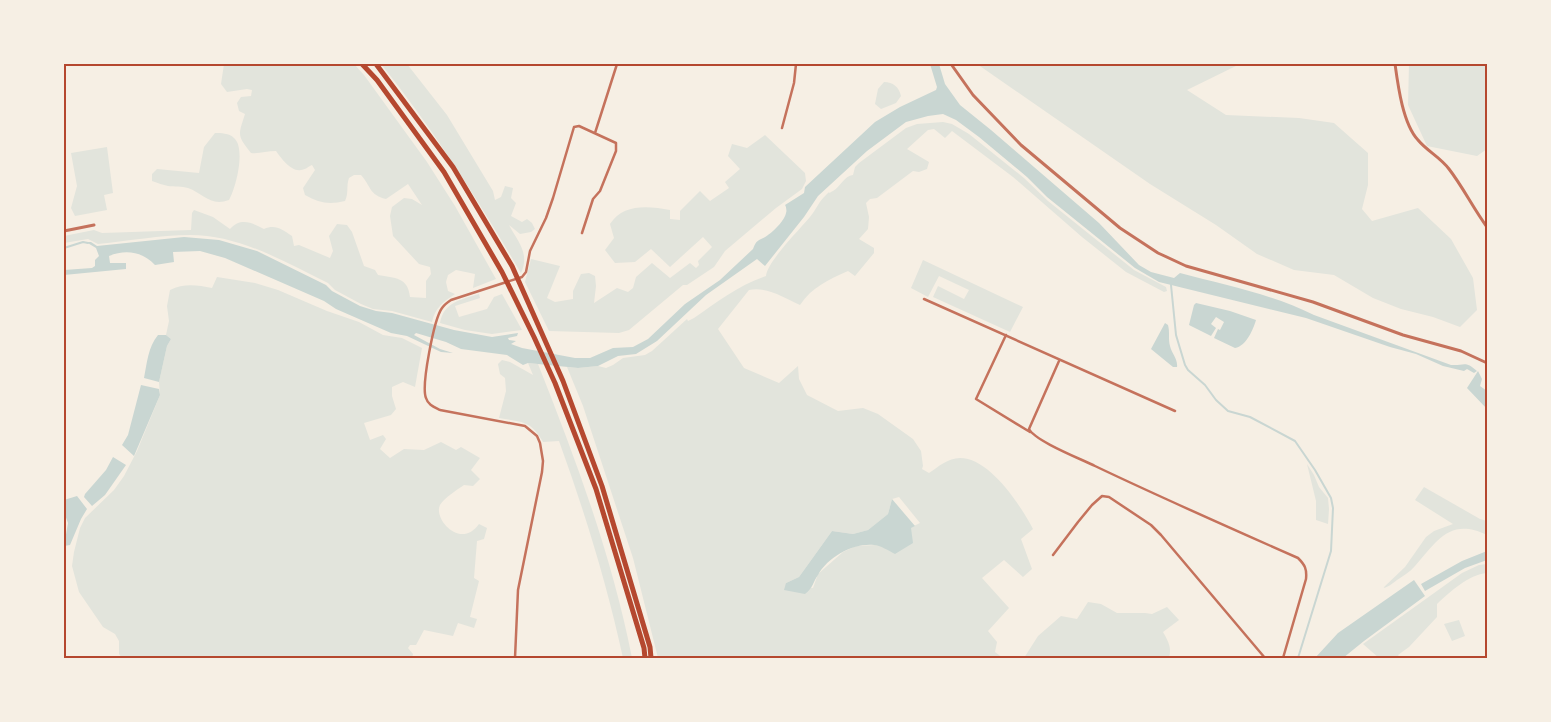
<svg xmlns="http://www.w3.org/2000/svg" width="1551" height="722" font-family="'Fira Sans Condensed',sans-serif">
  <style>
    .green { fill: #e2e4dc; fill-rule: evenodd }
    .water { fill: #c9d6d2 }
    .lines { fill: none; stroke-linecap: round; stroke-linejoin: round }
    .stream { stroke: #c9d6d2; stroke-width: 2 }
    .minor { stroke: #c5725c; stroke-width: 2.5 }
    .tertiary { stroke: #c5725c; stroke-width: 3 }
    .motorway { stroke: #b5482f; stroke-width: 5 }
    .neatline { fill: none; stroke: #b5482f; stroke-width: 2 }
  </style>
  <rect width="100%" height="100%" fill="#f6efe4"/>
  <path class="green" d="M224 64H354L364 75 427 162 455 206 496 279 473 288 475 274 456 270 448 275 446 282 448 291 455 294C443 302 435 308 432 322L392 311 373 309 361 304 335 290 328 283C285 262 240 235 190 235 160 235 129 241 98 244L88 239 64 243V236L94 230 102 233 191 230 192 213 194 210 213 217 230 229C241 217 252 223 264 229 275 224 282 229 292 236L294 246 299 245 330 258 333 251 329 236 337 224 347 225 352 232 364 266 375 270 378 275C395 278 408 277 410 297L426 298V281L431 274 430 267 419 264 393 236 390 216 392 207 404 198 412 199 422 205 408 184 386 199C369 195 371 186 361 175H354L349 178C346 186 349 193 345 201 329 205 319 203 305 195L303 188 315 170 312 165C309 166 305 170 301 170 291 172 281 158 276 151 267 151 259 154 251 153 237 135 238 136 245 114L239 111 237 103 241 97 251 96 252 90 247 89 227 92 221 84Z
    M381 64H407L447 115 493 191 495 200 501 197 505 186 513 188 511 198 516 203 511 216 522 222 527 219 532 223 535 229 531 232 520 234 509 225C518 242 530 253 521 273 478 200 434 130 381 64Z
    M977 64H1240L1187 90 1226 115 1299 118 1334 123 1368 153V185L1362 209 1372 221 1418 208 1451 239 1473 278 1477 310 1460 327 1433 317 1401 309 1373 298 1334 275 1294 270 1257 254 1216 225 1150 184Z
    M1409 64H1487V149L1477 156 1427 146 1408 105Z
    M884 82C893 82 899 87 901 96L896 103 881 109 875 104 878 89Z
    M943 122 952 124 969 134 1024 178 1048 201 1134 270 1166 287 1167 291 1164 292 1126 272 1082 237 1013 177 952 131 945 138 934 129 928 130 907 149 929 162 927 169 919 172 913 171 877 198 870 199 866 203 869 217 868 229 859 239 874 248V253L855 276 848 271C828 280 812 287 800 305 785 298 766 286 749 290L718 329 744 368 779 383 798 366 799 379 807 395 838 411 863 408 878 414 913 439 921 451 923 466 922 469 929 473C938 467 948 458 960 458 990 458 1021 506 1033 529L1021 539 1032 569 1023 577 1004 560 982 578 1009 608 988 631 997 642 995 652 1003 658H658L633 558 583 406 567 367 578 368 598 366 606 368 613 365 623 358 645 355 652 351 687 319 688 321 694 318C717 302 739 285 766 276 767 262 800 229 810 217 816 210 819 201 826 195 831 190 826 195 833 191 840 187 844 176 853 175L855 167 859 163 906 128 917 124ZM899 497 920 523 875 545 856 546 843 552 818 574 813 588 786 583 799 577 832 531 853 534 868 530 888 514 892 499Z
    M215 133C221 133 229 133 234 138 246 148 236 188 229 200 210 207 203 193 188 188 182 186 174 187 168 186 163 185 158 183 152 181V174L157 169 199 173 204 147Z
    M765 135 805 173 806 181 802 189 776 208 725 251 714 267 687 285H683L629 330 619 333 549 331 525 282 531 259 560 266 547 298 555 302 573 299V291L581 274 589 273 595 276 596 286 594 303 617 288 628 292 633 288 636 277 652 263 670 278 690 263 696 268 699 265 698 261 712 247 703 237 670 267 651 249 635 262 615 263 605 250 614 238 610 224C623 203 649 206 670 210V219L680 220V211L700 191 710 201 729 188 725 182 740 169 728 156 732 144 747 148Z
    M107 147 113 193 104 195 107 210 75 216 71 208 77 186 71 153Z
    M923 260 1023 307 1010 332 933 297 938 286 964 299 969 290 939 276 928 297 911 288Z
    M217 277 255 283 278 290 327 311 359 322 383 335 402 338 422 348 415 387 403 382 392 387V396L396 409 391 415 364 423 370 440 383 435 386 439 380 449 390 458 404 449 424 450 441 442 456 450 461 447 480 458 471 470 480 479 473 486 464 485C457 490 445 497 440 505 433 519 461 550 479 524L487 528 484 539 477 541 474 578 479 581 470 617 477 619 474 628 458 623 453 636 424 630 416 645H410L408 648 413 654 412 658H122L119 654V641L115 634 103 627 79 592 72 566 74 552 80 528 85 518 114 490 124 476 137 451 160 395 159 382 167 346 171 339 166 335 169 321 167 306 170 290C184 283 197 285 212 288Z
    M479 294 480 298 455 306 459 317 487 309 494 297 502 294 522 330 492 334 465 330 440 323C444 302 460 300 479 294Z
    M502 360 510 362 533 375 528 363 538 364C576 460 612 556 632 658H623C607 584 585 513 559 441L543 442C531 420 521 422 499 418L506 391 505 378 500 374 498 364Z
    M1307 464 1314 475 1319 487 1328 498 1329 509 1328 524 1316 520V501Z
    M1424 487 1480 519 1487 521V535C1450 517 1437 541 1415 566 1410 572 1403 576 1397 580 1392 584 1388 587 1383 588L1405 567 1426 537 1434 531 1453 524 1415 500Z
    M1487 564V573C1468 575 1451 591 1437 604V617L1409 647 1398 655 1400 658H1379L1363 644 1462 573 1479 565Z
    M1088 602 1101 604 1117 613H1145L1152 614 1167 607 1179 620 1163 632C1168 641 1172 647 1169 658H1024L1038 636 1061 616 1077 619Z
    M1459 620 1465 636 1452 641 1444 624Z"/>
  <path class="water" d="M930 64H939L945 84 960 105 991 130 1099 223 1139 265 1151 272 1174 278 1180 273C1225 285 1272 294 1314 315L1451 365C1464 366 1465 360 1477 371L1474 373 1467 369 1464 371 1443 366 1416 354 1390 347 1306 318 1159 282 1135 268 1047 197 1027 177 979 137 956 120 943 114 928 116 906 122 867 151 818 196 804 217 765 266 757 259 706 295 657 341 636 354 618 356 598 366 578 368 528 363 523 365 507 355 461 349 446 342 416 333 414 335 440 349 453 353 441 352 407 336 391 333 336 309 324 301 225 258 200 251 173 252 174 262 155 265C143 252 126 249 109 256L110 263H126V269L64 275V270L92 268 95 266V260L99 256 96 248 86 242H91L97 246 184 237 219 240 257 251 326 285 332 291 360 306 376 311 392 313 454 330 492 337 518 333 517 336 508 338 509 340 516 341 511 344 522 348 575 358H590L613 348 633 347 648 339 685 304 720 280 753 249C757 238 760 241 768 235 773 232 785 220 786 213 787 211 786 206 785 205L804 193 805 187 875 122 900 107 936 90 937 87Z
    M1196 303 1230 311 1256 320C1253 330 1246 346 1235 348L1214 338 1218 329 1220 330 1224 322 1216 317 1211 324 1216 328 1211 336 1189 325 1194 305Z
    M1165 323 1168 325C1170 332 1168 339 1170 346 1172 354 1178 359 1177 367H1173L1151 349Z
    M158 335H166L171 339 167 346 159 382 144 378C147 363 148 347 158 335Z
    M1478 371 1482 379 1480 386 1487 391V409L1467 388Z
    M141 385 159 389 160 395 134 456 122 445 128 435Z
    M113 457 126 465 105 495 92 506 84 497 85 494 106 470Z
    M77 496 87 509 81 519 70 545 64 546 68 523 64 512V500Z
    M892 499 915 526 911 528 913 543 895 554C889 551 880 545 874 545 853 543 828 557 818 575 813 582 813 588 805 594L784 590 786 583 799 577 832 531 853 534 868 530 888 514Z
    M1487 551V560L1465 568 1425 591 1421 584 1462 561Z
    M1414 580 1425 596 1364 641 1343 658H1315L1338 633Z"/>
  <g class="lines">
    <path class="stream" d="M64 248 83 242 88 243
      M1171 285 1176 335 1185 365 1188 370 1205 385 1216 400 1228 411 1250 417 1295 441 1315 470 1331 498 1333 508 1331 551 1298 658"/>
    <path class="minor" d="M782 128 794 83 796 64
      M595 133 617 64
      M924 299 1175 411
      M1006 335 976 399 1030 432
      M1059 361 1029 429C1035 441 1081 459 1095 466 1162 498 1230 528 1298 558 1305 565 1307 569 1306 579L1283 658
      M1053 555 1078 522 1092 505 1102 496 1109 497 1151 525 1161 535 1265 658
      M515 658 518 590 542 472 543 461 540 443 537 436 525 426 440 410C434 407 428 405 426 398 421 386 434 319 442 308 444 305 448 302 451 300L522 277 526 272 530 251 546 218 553 198 574 127 579 126 616 143V151L600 191 593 199 582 233"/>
    <path class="tertiary" d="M951 64 973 95 1021 145 1120 228 1158 253 1186 266 1313 302 1403 335 1461 351 1487 363
      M1395 64C1398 86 1403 124 1418 140 1427 151 1440 157 1449 169 1463 187 1473 208 1487 227
      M64 231 94 225"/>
    <path class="motorway" d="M362 64 377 80 444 172 502 272 534 337 555 383 596 489 644 648 645 658
      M376 64 453 167 512 266 563 381 602 486 650 647 651 658"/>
  </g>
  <rect width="1551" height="722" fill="none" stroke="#f6efe4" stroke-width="130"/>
  <rect x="65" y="65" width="1421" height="592" class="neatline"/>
</svg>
